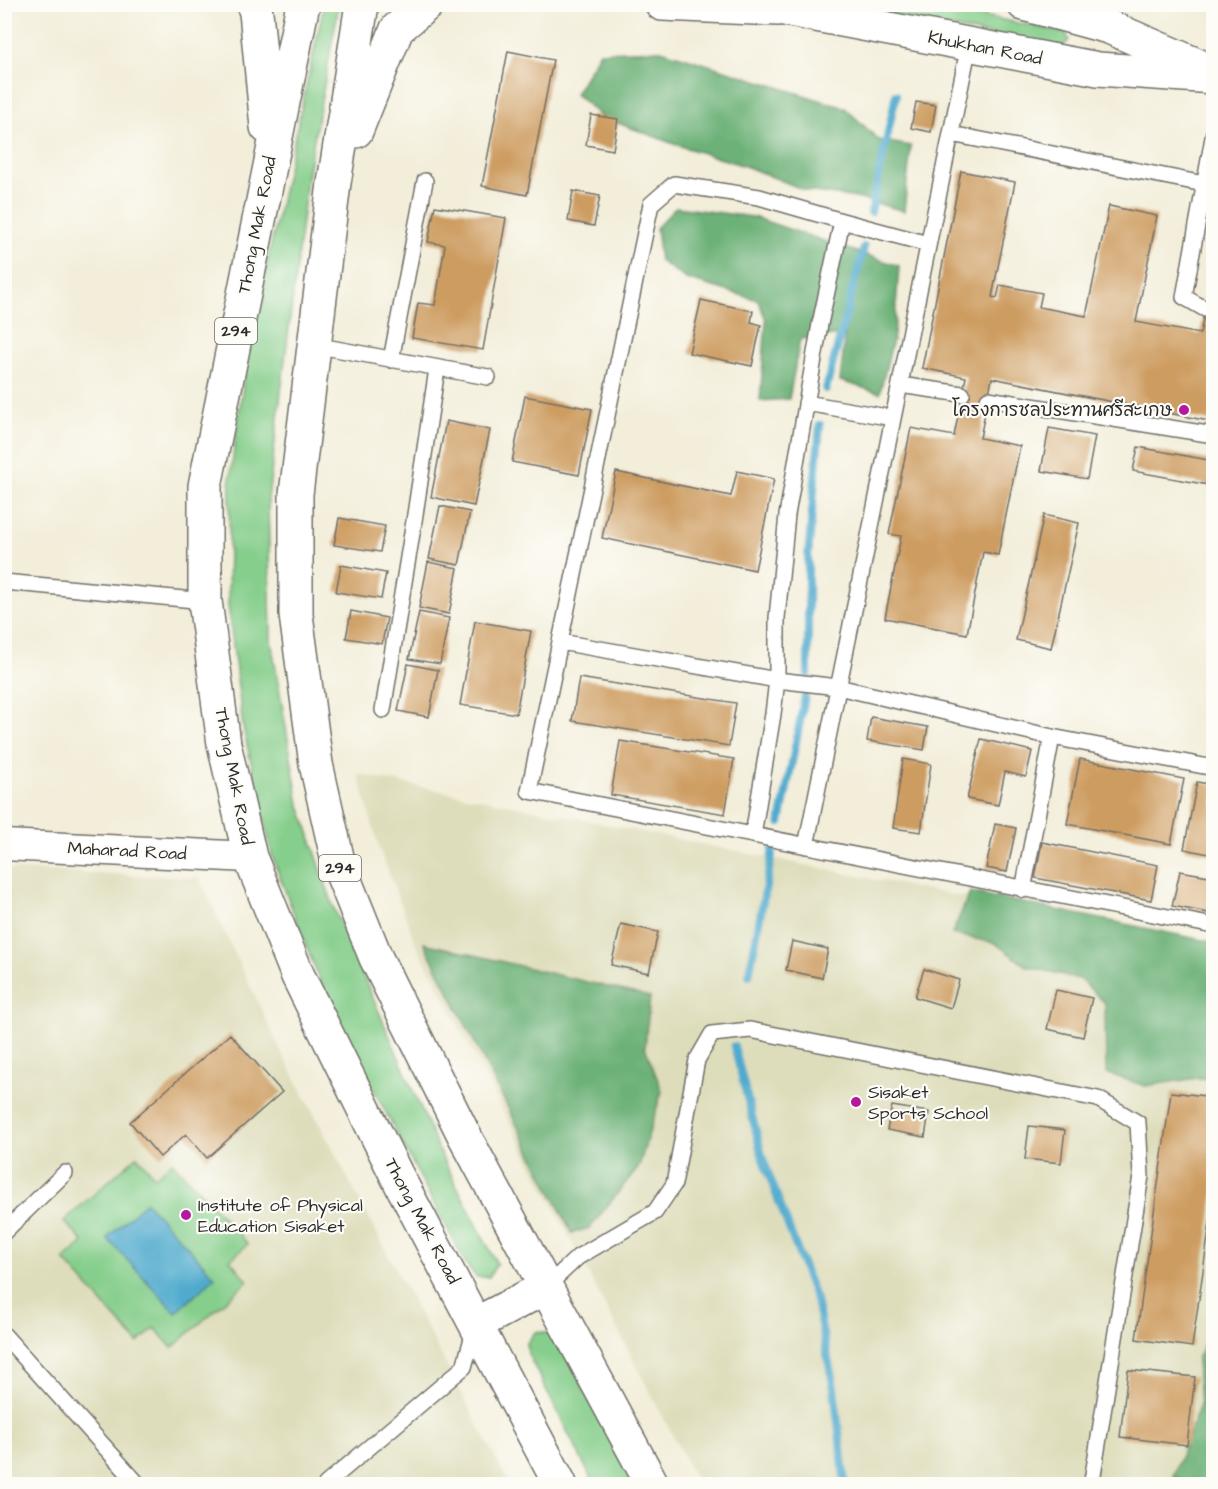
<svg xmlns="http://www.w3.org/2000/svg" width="1218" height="1489" font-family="'Architects Daughter','Playpen Sans Thai',sans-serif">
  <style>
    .built { fill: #deddbb }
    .green { fill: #85ce8b; stroke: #587c5b; stroke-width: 1.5 }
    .forest { fill: #6cb177; stroke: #4c6e51; stroke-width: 1.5 }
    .water { fill: #50aace; stroke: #3e6a7c; stroke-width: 1.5 }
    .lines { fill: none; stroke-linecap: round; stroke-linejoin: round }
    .stream { stroke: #50aace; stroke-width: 8 }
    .building { fill: #cd9c61 }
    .service-casing { stroke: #716f68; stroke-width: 18 }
    .minor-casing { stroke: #716f68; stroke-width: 33 }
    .primary-casing { stroke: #716f68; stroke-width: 36 }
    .service { stroke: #fff; stroke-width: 15 }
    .minor { stroke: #fff; stroke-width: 30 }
    .primary { stroke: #fff; stroke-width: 33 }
    .poi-dot { fill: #b5179e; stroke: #fdfcf7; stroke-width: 2 }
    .labels { text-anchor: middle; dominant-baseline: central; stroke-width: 4.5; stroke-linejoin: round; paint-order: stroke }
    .shield { fill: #fdfcf7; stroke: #6a6a68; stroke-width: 1.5 }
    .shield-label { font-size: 16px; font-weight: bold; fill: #2b2b2b }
    .street-label { font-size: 18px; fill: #2b2b2b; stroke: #fdfcf7 }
    .poi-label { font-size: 18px; fill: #2b2b2b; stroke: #fdfcf7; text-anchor: start }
  </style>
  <rect width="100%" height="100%" fill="#fdfcf7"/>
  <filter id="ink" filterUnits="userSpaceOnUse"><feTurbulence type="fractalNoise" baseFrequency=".0167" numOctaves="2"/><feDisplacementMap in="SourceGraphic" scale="12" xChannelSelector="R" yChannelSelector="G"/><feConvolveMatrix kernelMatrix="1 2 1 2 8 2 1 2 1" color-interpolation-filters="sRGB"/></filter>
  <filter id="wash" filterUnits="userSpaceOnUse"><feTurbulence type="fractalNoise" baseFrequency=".008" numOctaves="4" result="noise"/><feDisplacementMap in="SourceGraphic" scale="24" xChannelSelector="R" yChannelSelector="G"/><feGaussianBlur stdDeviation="1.35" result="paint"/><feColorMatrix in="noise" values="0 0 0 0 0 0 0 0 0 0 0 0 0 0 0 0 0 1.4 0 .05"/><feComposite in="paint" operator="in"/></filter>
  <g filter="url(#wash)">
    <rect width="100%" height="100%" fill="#f3eeda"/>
    <path class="built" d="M358 774 1213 948V1484H698L416 944 380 850Z
      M5 869 199 878 282 1053 509 1484H5Z"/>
    <path class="green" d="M324 5H339L308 171 268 499 271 640 298 799 333 906 441 1155 497 1264 489 1277H476L466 1264 329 1005 273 859 243 727 228 605 230 478 248 350Z
      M838 5H931L1066 33 1069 40 1061 49Z
      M137 1156 155 1177 172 1162 248 1244 230 1260 248 1281 172 1348 155 1328 138 1343 64 1260 83 1242 64 1221Z
      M535 1332 548 1333 559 1342 634 1484H594L528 1354 527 1343Z"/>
    <path class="forest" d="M661 50 845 108 879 140 911 146 904 211 857 198 807 191 745 166 674 144 602 117 575 94 600 52Z
      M676 207 753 217 899 266 894 335 880 393 840 381 845 335 800 339 789 399 760 401 766 320 758 300 686 279 660 261 656 228Z
      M970 892 1213 942V1079L1197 1078 1145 1086 1106 1073 1105 1003 1080 979 1026 966 995 943 952 934Z
      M424 943 650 997 645 1047 662 1091 639 1166 590 1228 572 1233Z
      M1213 1326V1481C1195 1485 1191 1484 1173 1476L1200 1405 1197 1359Z"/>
    <path class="water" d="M146 1202 215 1277 176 1313 107 1238Z"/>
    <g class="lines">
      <path class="stream" d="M871 212 896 95
        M826 389 864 247
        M808 674V557L820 425
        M780 823 805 696
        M749 975 773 849
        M734 1046 763 1159 816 1300 834 1388 845 1484"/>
    </g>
    <g id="blocks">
      <path class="building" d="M508 51 553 60 527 195 482 186Z
        M916 102 936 105 931 132 911 128Z
        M591 115 618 119 613 150 586 145Z
        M961 171 1015 182 992 297 997 298 1000 285 1042 293 1039 307 1086 316 1109 206 1157 216 1136 322 1200 334 1211 281 1214 282V422L992 378 980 438 1020 446 998 555 983 552 967 634 885 618 901 536 889 534 911 428 954 436 966 377 922 368Z
        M573 191 600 196 594 226 568 221Z
        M435 206 506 218 483 350 412 338 418 303 435 305 445 245 428 242Z
        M701 300 753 311 751 322 761 325 752 366 689 353Z
        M525 396 592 409 579 475 512 462Z
        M446 421 490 430 474 506 431 497Z
        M1049 428 1095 436 1087 479 1041 471Z
        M1138 447 1214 461V486L1133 471Z
        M737 471 774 479 755 570 602 538 616 472 731 496Z
        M440 506 470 512 459 565 429 559Z
        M1044 515 1079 523 1051 648 1016 640Z
        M339 518 385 526 380 552 334 545Z
        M428 562 458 568 449 614 419 608Z
        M341 565 386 573 381 599 336 592Z
        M351 611 387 618 382 644 346 638Z
        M419 612 449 618 440 664 409 659Z
        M475 621 531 631 516 714 460 705Z
        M408 664 438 670 429 717 398 711Z
        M579 678 736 703 729 746 572 721Z
        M871 717 928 727 924 750 867 741Z
        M981 739 1032 751 1026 777 1005 772 998 805 967 799Z
        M620 741 734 759 725 814 611 795Z
        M903 759 931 764 921 832 893 828Z
        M1080 759 1184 779 1171 844 1067 824Z
        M1197 782 1214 785V855L1184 849Z
        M995 824 1016 828 1007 872 986 868Z
        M1042 842 1158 865 1151 900 1035 878Z
        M1180 871 1214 877V914L1172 906Z
        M621 924 658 932 649 973 611 965Z
        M792 941 828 949 822 978 786 970Z
        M924 969 959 980 951 1008 915 997Z
        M1056 990 1092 998 1083 1037 1047 1029Z
        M230 1034 282 1092 207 1158 186 1134 160 1157 130 1122Z
        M1171 1092 1214 1097V1195L1192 1347 1136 1339Z
        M892 1106 929 1112 925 1137 887 1130Z
        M1029 1126 1065 1130 1061 1163 1025 1159Z
        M1128 1370 1195 1377 1187 1445 1120 1437Z"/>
    </g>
  </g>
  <g filter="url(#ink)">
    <use href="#blocks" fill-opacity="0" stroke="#716f68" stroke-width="1.5"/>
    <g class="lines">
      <g class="service-casing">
        <path id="service" d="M951 134 1214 186
          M928 244 842 221 759 197 674 184 651 204 529 791 1214 926
          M1205 309 1184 297 1214 132
          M314 345 488 377
          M391 360 425 181
          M900 385 962 394
          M988 399 1214 435
          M806 403 893 418
          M4 582 205 601
          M560 642 777 680 838 687 1052 737 1214 768
          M383 710 414 521 437 369
          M753 835 773 714 777 680V618L787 515 820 324 842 221
          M806 846 969 45
          M1023 890 1052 737
          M4 1232 65 1173
          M546 1287 578 1257 655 1212 674 1184 697 1060 712 1034 750 1030 1098 1099 1138 1123 1141 1176 1092 1481 1094 1484
          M4 1335 138 1484
          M326 1484 464 1367 475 1328"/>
      </g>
      <g class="minor-casing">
        <path id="minor" d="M4 845 250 857"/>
      </g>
      <g class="primary-casing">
        <path id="primary" d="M253 4 256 12 267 127
          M303 4 205 486V601L224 744 250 857 298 976 397 1176 560 1484
          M362 4 334 183 296 494V615L316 764 339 866 376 958 463 1133 652 1484
          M662 4 778 9
          M758 4 1098 69 1214 77
          M1024 4 1109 27 1206 69
          M356 131 397 29 427 4
          M476 1324 546 1287"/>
      </g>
      <use href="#service" class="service"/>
      <use href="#minor" class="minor"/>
      <use href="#primary" class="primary"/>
    </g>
  </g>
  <g class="poi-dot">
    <circle cx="1184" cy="410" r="6"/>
    <circle cx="856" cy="1102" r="6"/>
    <circle cx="186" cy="1215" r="6"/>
  </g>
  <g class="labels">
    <g class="shield">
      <rect x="215" y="318" width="42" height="26" rx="4.5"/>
      <rect x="319" y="855" width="42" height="26" rx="4.5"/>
    </g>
    <g class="shield-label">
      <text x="236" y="331">294</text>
      <text x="340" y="868">294</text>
    </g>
    <g class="street-label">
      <text transform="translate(985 48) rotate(11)">Khukhan Road</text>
      <text transform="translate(257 225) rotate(-79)">Thong Mak Road</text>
      <text transform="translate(234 776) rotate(79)">Thong Mak Road</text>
      <text transform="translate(127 851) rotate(3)">Maharad Road</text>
      <text transform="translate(422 1221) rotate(62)">Thong Mak Road</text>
    </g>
    <g class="poi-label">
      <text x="1172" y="410" text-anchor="end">โครงการชลประทานศรีสะเกษ</text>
      <text x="868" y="1092">Sisaket<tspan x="868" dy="21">Sports School</tspan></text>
      <text x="198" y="1205">Institute of Physical<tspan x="198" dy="21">Education Sisaket</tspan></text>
    </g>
  </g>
  <rect width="1218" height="1489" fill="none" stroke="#fdfcf7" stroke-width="24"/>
</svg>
